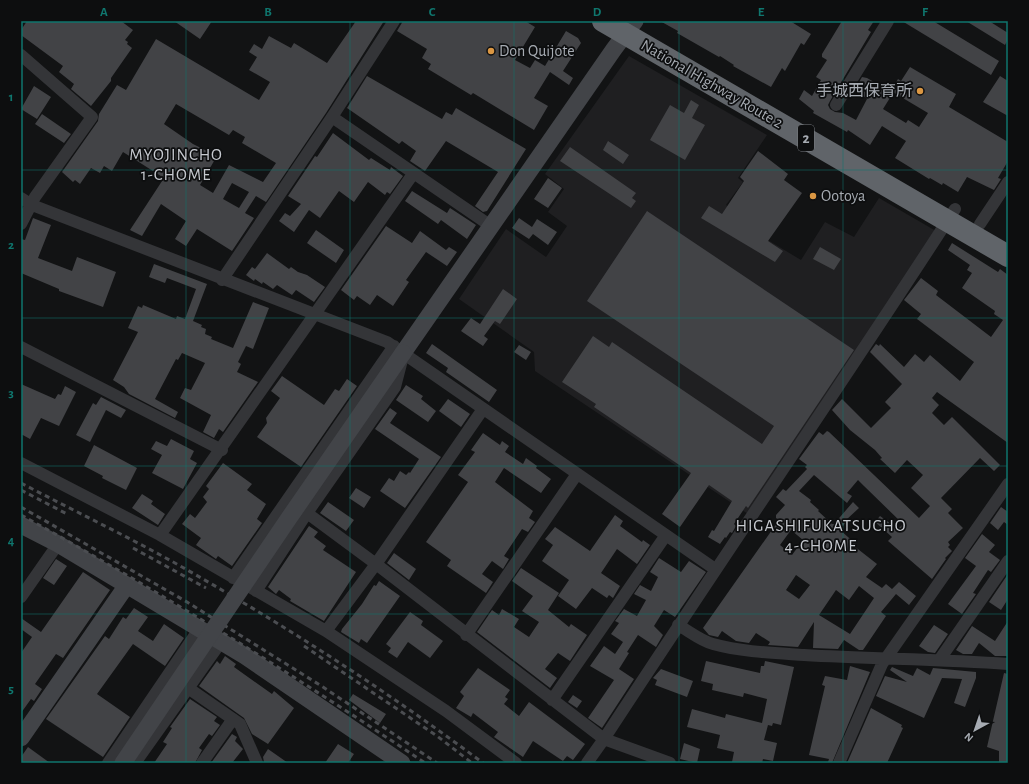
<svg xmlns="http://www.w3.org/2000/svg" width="1029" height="784" font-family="'Alegreya Sans','Noto Sans JP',sans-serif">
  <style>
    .built { fill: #1f1f21 }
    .building { fill: #424346; fill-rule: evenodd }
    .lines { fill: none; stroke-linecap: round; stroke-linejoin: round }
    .street { stroke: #343538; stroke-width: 12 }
    .secondary { stroke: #424448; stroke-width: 17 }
    .highway { stroke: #606469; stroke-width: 22 }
    .rail { stroke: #4b4d51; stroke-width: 3; stroke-dasharray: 5 4; stroke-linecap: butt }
    .secondary-bridge { stroke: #424448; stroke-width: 17 }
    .grid { fill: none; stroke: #0f766e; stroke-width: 1; stroke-opacity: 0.55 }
    .poi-dot { fill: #db9743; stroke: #0d0e0f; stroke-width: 1.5 }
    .labels { text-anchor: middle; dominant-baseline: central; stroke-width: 3.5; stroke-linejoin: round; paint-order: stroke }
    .shield { fill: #0d0e0f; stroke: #787c81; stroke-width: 1 }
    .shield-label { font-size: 15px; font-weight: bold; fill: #a6abb2 }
    .poi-label { font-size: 16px; fill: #a6abb2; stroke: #0d0e0f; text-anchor: start }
    .street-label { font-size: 16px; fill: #a6abb2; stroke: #0d0e0f }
    .neighbourhood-label { font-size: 17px; letter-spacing: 1px; fill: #c6c9cf; stroke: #0d0e0f }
    .neatline { fill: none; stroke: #0f766e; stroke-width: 1.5 }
    .grid-label { font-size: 13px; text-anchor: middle; font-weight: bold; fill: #0f766e }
  </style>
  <rect width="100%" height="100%" fill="#121314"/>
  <path class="built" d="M629 56 767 135 738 178 743 182 726 205 759 227 756 233 801 260 825 222 854 237 879 198 936 231 748 514 535 371 534 352 459 299 506 229 546 257 567 226 548 212 564 189 545 174Z"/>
  <path class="building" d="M27 21H121L133 30 125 40 128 42 127 44 132 48 111 78V81L91 106 71 89 74 84 59 72 63 66 21 35V30Z
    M174 21H212L200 39Z
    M356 21H384L326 113 266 202 256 196 245 213 254 218 232 251 197 229 186 246 175 239 186 221 161 204 142 236 130 230 164 178 123 152 112 171 104 166 100 173 91 168 80 184 75 180 73 182 62 172 98 121 99 114 117 85 126 90 156 39 259 100 270 82 249 70 257 57 249 52 254 44 262 49 269 36 291 48 294 43 327 63ZM176 104 229 135 233 130 245 137 242 143 276 163 263 182 229 165 213 193 200 185 217 156 193 144 164 124ZM232 183 249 192 239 208 223 199Z
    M403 21H525L535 27 515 60 530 68 535 60 545 66 566 31 578 38 581 43 563 71 573 78 569 85 550 72 534 98 548 106 534 130 473 93 471 95 428 69 431 64 422 58 427 49 397 31Z
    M660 21H790L811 34 804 45 801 43 785 71 782 68 771 87 733 66 734 65 720 56 719 57 677 33 678 31Z
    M842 21H874L868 30 871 32 830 101 828 105 830 109 835 112 843 113 856 120 867 99 855 89 862 77 867 78 893 93 883 109 906 123 908 120 919 127 928 113 891 91 898 79 901 81 910 67 956 94 949 107 1008 142V161L998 178 1001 179 994 190 967 177 958 192 943 183 942 185 930 178 929 179 895 158 906 141 882 126 870 145 848 130 847 132 813 113 814 111 799 99 804 90 812 96 821 80 816 77 827 60 822 57V54Z
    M902 21H933L999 61 991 75Z
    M966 21H989L1008 33V39L1005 45Z
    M367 76 442 119 446 112 452 115 456 108 526 149 487 211 483 212 475 206 498 172 446 141 425 171 410 161 416 151 402 141 399 144 347 108Z
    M1000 76 1008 81V116L983 102Z
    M34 86 51 97 37 119 21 109Z
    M691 100 699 105 692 118 705 125 685 160 650 140 670 105 684 113Z
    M42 114 71 134 64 143 35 124Z
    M333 133 369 160 371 158 390 170 391 167 403 176 390 194 387 192 385 195 368 182 354 202 339 191 320 218 309 210 294 232 279 221 285 213 290 216 301 204 288 196 315 156 317 157Z
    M608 141 629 155 623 164 603 150Z
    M570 147 636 193 632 198 636 201 631 208 560 161Z
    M758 151 788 174 784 180 802 193 768 241 783 251 775 262 701 218 709 206 722 214 744 181 740 177Z
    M548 178 562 188 548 208 534 199Z
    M412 191 447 213 450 208 476 225 467 239 441 220 438 224 405 201Z
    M647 211 854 350 748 508 746 506 734 524 736 526 732 533 730 532 726 538 725 537 720 544 708 537 712 530 714 531 732 501 709 485 680 527 662 514 691 473 594 407 596 404 562 382 593 336 609 347 612 342 762 444 774 426 587 301Z
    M33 218 51 225 38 258 72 271 77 257 116 272 103 307 59 291V289L21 273V239L25 240Z
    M519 218 532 227 537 219 557 232 548 245 533 234 529 239 512 228Z
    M386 226 412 243 420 231 446 250 449 247 457 252 447 266 426 252 406 280 409 282 393 306 377 295 370 305 357 296 354 300 341 290Z
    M316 230 344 250 336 263 307 243Z
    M952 243 998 272 1000 269 1008 275V443L937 392 932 398 939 405 932 413 944 425 952 417 1000 465 994 471 980 458 941 498 952 509 948 513 963 528 948 542 950 545 948 547 952 551 945 558 946 559 932 579 888 541 892 537 875 522 880 516 898 529 903 524 864 486 858 480 847 493 852 496 847 503 814 475 799 491 811 500 810 502 819 510 818 511 832 524H834L853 502 859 508 846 520 847 521 840 530 856 544 854 546 877 564 866 577 882 588 886 584 892 589 899 582 916 596 909 605 896 594 881 612 886 616 863 650H859L844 640 838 649 813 648 814 622 798 647 768 645 770 642 756 633 749 643 736 641 722 631 718 637 709 635 703 628 779 520 776 518V515L785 505 776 497 783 489 786 491 807 469 805 467 807 465 799 459 819 432 823 435 827 431 829 432 919 518 930 506 911 488 923 475 907 460 895 473 880 459 882 458 875 450 850 430 832 410 842 399 871 428 891 408 885 402 902 384 870 352 876 344 879 346 880 344 904 367 915 354 924 362 930 355 960 381 974 362 917 319 921 314 904 300 921 278 938 291 936 295 991 337 1003 320 994 314 995 311 962 288 972 273 967 270 970 265 948 250ZM791 530 803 540 792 555 780 545ZM796 575 810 585 799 599 786 590ZM859 586 874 598 850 634 819 615 836 590 849 600Z
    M820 247 841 259 834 270 813 259Z
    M267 253 289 269 291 267 298 272 307 275 325 287 314 302 296 290 292 295 277 285 273 289 263 282 262 284 255 279 254 281 246 275 252 267 255 269Z
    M154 264 207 284 193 321 202 325 201 327 206 329 205 334 212 337 211 339 233 348 253 302 269 308 253 349 246 346 238 362 241 364 237 372 258 382 223 432 219 429 214 438 203 432 211 415 180 398 185 388 191 390 205 363 182 353 178 360 176 359 155 399 178 412 175 418 129 394 124 387 113 380 138 332 128 328 138 306 142 308 143 305 176 319 177 316 185 319 196 289 167 278 165 283 149 277Z
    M503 289 517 299 500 324 495 321 484 336 488 339 483 346 461 331 471 318 480 324Z
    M432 344 497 390 489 402 446 372 448 368 426 353Z
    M519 345 531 352 526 360 514 352Z
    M282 376 324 405 335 389 339 391 347 379 357 386 301 467 257 437 267 423 266 418 280 398 271 391Z
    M21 384 55 399 58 394 61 395 65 386 76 392 59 426 41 418 30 439 21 434Z
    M406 385 423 396 421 399 436 411 428 422 396 400Z
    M101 397 126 410 121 418 106 410 90 442 76 435 93 403 96 405Z
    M448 399 470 414 461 427 439 411Z
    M390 408 397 413 390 423 441 457 405 508 380 491 389 478 394 481 400 471 406 475 409 472 410 473 419 459 375 429Z
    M483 433 500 445 502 441 509 446 505 452 523 464 526 458 537 466 536 468 551 479 541 493 504 468 495 482 533 511 529 518 535 522 528 532 522 529 504 556 509 559 503 569 492 561 482 574 493 582 486 593 447 566 451 560 426 542 468 482 458 475 475 452 471 450Z
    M171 439 194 451 190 459 197 463 183 489 152 473 162 455 151 449 156 441 167 446Z
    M94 445 137 468 126 490 102 478 103 476 84 466Z
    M223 463 252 484 247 490 266 504 257 519 262 523 232 566 218 556 216 559 196 545 201 538 182 524 190 514 195 518 207 502 203 497 209 489 206 486Z
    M356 488 371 497 364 508 349 498Z
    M142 494 153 501 151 504 165 514 158 525 132 508Z
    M328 502 354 520 346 531 320 513Z
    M1001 507 1008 512V525L1004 522 998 530 990 523Z
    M615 515 623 521 620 526 642 542 643 540 650 545 637 564 617 549 601 573 620 586 613 598 609 595 607 598 592 588 576 609 558 596 569 580 542 561 553 545 545 539 555 527 590 551Z
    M309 526 318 532 314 537 326 546 323 550 356 572 324 621 290 601 291 599 279 590 276 594 268 587Z
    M982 534 995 545 989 552 1000 560 991 572 988 570 973 593 976 594 962 614 948 604 976 566 965 558Z
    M394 553 416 569 409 580 387 563Z
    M659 558 681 572 689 561 706 572 675 617 664 610 654 626 663 635 656 647 638 635 627 652 629 653 619 669 634 679 602 728 588 718 614 680 590 666 604 646 615 654 623 642 611 634 619 623 615 621 624 609 637 616 646 600 634 594 640 585 651 591 658 577 650 572Z
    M56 559 67 566 54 585 43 578Z
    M521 568 559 593 548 610 569 627 571 624 587 635 570 661 558 653 545 669 557 678 550 688 477 632 492 610 499 615 502 609 519 619 514 627 529 637 539 622 522 611 533 596 512 581Z
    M83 572 110 590 63 658 56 654 35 684 42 689 34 701 31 699 21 713V653L32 637 21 629V618L41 632Z
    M1008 574V599L1001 610 989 602Z
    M379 581 400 596 367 643 361 639 359 643 341 632 342 629 362 604 374 585 376 586Z
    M134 608 148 617 138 631 153 641 164 624 184 638 165 666 133 644 97 694 130 717 103 757 46 719 105 636 109 639 123 617 126 619Z
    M410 612 423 621 421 625 443 641 430 658 408 642 397 658 388 652 391 648 386 644Z
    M1008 621V656H995L979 643 972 654H963L956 650 972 626 995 641Z
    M934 625 948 634 935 653 928 652 919 646Z
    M225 656 236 664 234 667 272 694 274 691 294 708 268 744 252 734 244 718 199 686 217 661 220 664Z
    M706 661 760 673 761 666H764L765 661 794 667 781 725 773 723 772 726 768 725 764 740 777 743 773 761 763 759 762 763 732 762 734 752 717 748 720 735 687 727 692 709 725 718 726 714 762 723 767 699 744 693 743 697 712 690 713 684 701 681Z
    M850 666 870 672 832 763 828 762 829 759 809 755 825 686 822 685 825 676 847 680Z
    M892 667 913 676 917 668 930 675 933 668 976 672V678L965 707 954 703 962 679 942 678 924 718 876 696 885 676 907 682 890 670Z
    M478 668 510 690 505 697 508 699 504 704 519 716 529 702 585 744 573 760 567 756 563 761 533 741 523 757 494 737 498 732 473 713 471 717 456 708 464 696 460 692Z
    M661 669 693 681 687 697 655 685 657 680 653 678Z
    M1004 673 1008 674V763H999V751L987 747Z
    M353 694 386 714 380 723 349 700Z
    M573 695 582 701 577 708 568 702Z
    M190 699 217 717 214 721 220 725 212 736 209 734 199 748 202 750 195 763H154L167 744 163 742 172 728 170 727Z
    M871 708 902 725 901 727 903 728 887 763H847Z
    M232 734 237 737 235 741 243 749 232 763H211Z
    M684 743 700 749 697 763 680 759Z
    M338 744 354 754 348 763H325Z
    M28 747 50 763H21V757Z
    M268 749 288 763 264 762 263 757Z"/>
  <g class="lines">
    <path class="street" d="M21 55 92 117 35 197 21 224
      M836 105 888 21
      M332 117 491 226
      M21 198 32 205 387 342 715 569
      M980 224 1008 182
      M222 280 332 117 394 21
      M21 347 222 450
      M21 463 160 535 326 631 446 711 516 763
      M307 513 376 564 604 739 670 763
      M160 535 413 174
      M233 578 394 346
      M256 591 307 513 395 387 402 360
      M21 597 58 544
      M678 625C689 631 701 641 713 644 742 652 774 653 804 655 872 659 940 659 1008 664
      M326 631 376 564 483 409
      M466 635 577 474
      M940 659 1008 561
      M188 688 240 724 257 763
      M552 700 666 535
      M108 763 199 629
      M135 763 221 642
      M202 763 233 719
      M587 763 604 739C720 561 840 387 955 209
      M839 763 882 664 1008 484"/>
    <path class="secondary" d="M403 353 614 49 635 21
      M21 525 58 544 245 656 402 763
      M21 738 127 585"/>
    <path class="highway" d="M603 21 1008 256"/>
    <path class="rail" d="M21 483C74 511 129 537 182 567 286 626 387 691 483 763
      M21 490 67 514
      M21 507 187 602 323 687 437 763
      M21 515C159 591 294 675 425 763
      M133 548 206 588
      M304 646 437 736 472 763"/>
    <path class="secondary-bridge" d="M123 763 289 518 403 353"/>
  </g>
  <path class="grid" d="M186 21V763M350 21V763M514 21V763M679 21V763M843 21V763M21 170H1008M21 318H1008M21 466H1008M21 614H1008"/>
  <g class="poi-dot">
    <circle cx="491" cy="51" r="4"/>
    <circle cx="920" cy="91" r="4"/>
    <circle cx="813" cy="196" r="4"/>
  </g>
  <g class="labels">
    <rect class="shield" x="798" y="125" width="16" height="26" rx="3"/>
    <g class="shield-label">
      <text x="806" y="138">2</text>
    </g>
    <g class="poi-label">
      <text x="499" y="51">Don Quijote</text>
      <text x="912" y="91" text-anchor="end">手城西保育所</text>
      <text x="821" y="196">Ootoya</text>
    </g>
    <g class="street-label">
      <text transform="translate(712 84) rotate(30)">National Highway Route 2</text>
    </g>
    <g class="neighbourhood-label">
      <text x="176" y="154">MYOJINCHO<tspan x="176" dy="20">1-CHOME</tspan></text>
      <text x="821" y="525">HIGASHIFUKATSUCHO<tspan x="821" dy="20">4-CHOME</tspan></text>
    </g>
  </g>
  <rect width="1029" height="784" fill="none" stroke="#0d0e0f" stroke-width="44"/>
  <g transform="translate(975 730) rotate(220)" stroke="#0d0e0f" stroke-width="3" paint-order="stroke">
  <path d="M0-3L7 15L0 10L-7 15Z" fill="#a6abb2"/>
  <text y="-6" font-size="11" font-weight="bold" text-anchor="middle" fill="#a6abb2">N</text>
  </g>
  <rect x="22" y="22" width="985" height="740" class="neatline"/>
  <g class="grid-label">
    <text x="104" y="16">A</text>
    <text x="268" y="16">B</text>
    <text x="432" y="16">C</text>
    <text x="597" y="16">D</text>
    <text x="761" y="16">E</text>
    <text x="925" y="16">F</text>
    <text x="11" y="101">1</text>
    <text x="11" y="249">2</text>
    <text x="11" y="397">3</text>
    <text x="11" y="545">4</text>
    <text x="11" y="693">5</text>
  </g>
</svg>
